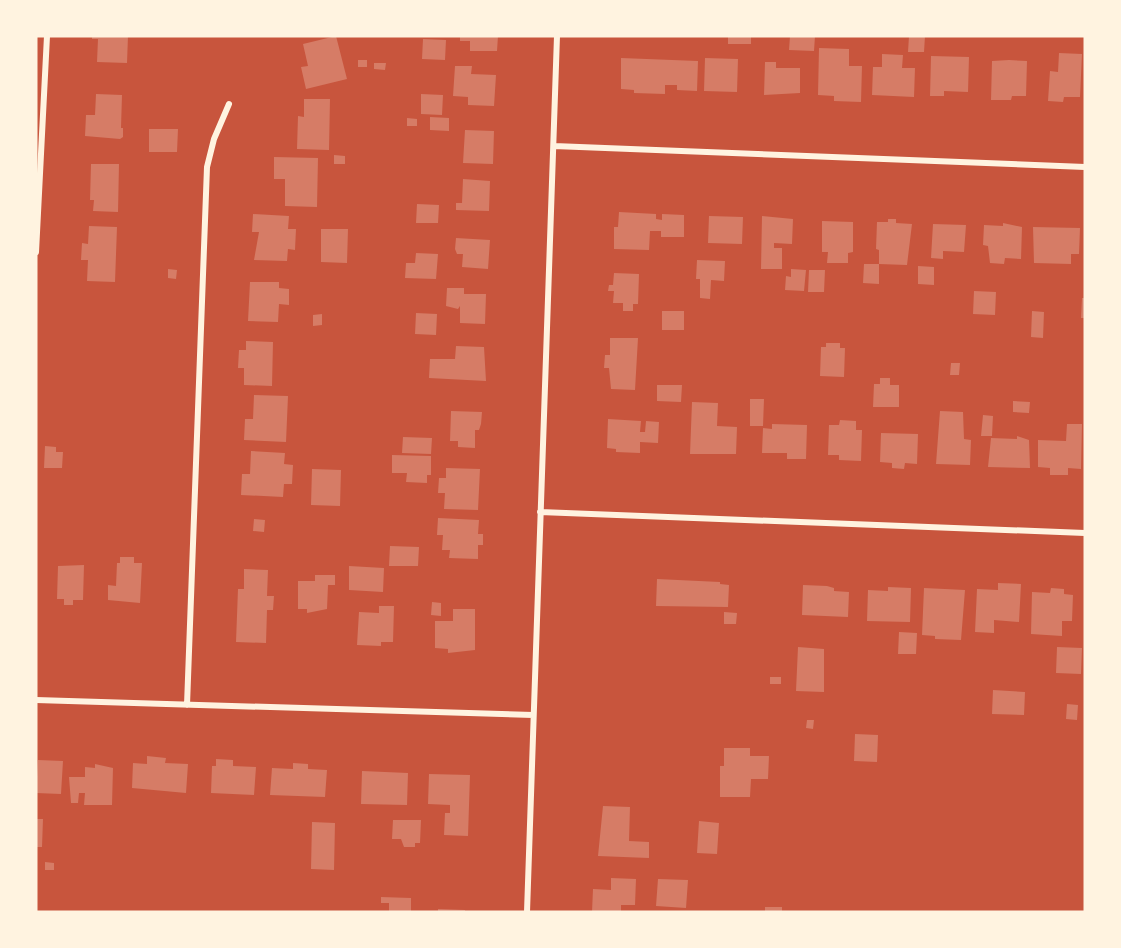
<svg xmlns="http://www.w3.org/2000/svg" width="1121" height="948" font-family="'Golos Text',sans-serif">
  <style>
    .building { fill: #d67c66 }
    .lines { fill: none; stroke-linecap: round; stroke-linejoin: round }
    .minor { stroke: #fff3e0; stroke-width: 6 }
  </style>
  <rect width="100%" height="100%" fill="#c8553d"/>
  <path class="building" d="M92 36H128L127 63 97 62 98 39H92Z
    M336 36 347 79 306 89 301 67 308 66 303 44Z
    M460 36H498L497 51H470V41H460Z
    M728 36H751V44H728Z
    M790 36H815L814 51 789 50Z
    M909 36H925L924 52H908Z
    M423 39 446 40 445 60 422 59Z
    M819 48 849 49V66H862L861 102 834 101V96L818 95Z
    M1059 53 1082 54 1080 97H1064L1063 102 1048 101 1050 71 1058 72Z
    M882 54 903 55 902 68H915L914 97 872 95 873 67H882Z
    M931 56 969 57 968 92 944 91V96H930Z
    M621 58 698 61 697 91 677 90V85H665V94L634 93V90L621 89Z
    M705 58 738 59 737 92 704 91Z
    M358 60H367V67H358Z
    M1009 60 1027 61 1026 96H1012L1011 100H991L992 61Z
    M765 62H776V68H800V93L764 95Z
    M374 63H386L385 70 374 69Z
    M455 66H472L471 74 496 75 494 106 468 105V97L453 96Z
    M96 94 122 95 121 128H123V137L120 139 85 136 86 115H95Z
    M421 94 443 95 442 115 421 114Z
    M304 99H330L329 150 297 149 298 116 304 117Z
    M430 117 449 118V131L430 130Z
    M407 118 417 119V126H407Z
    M149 129H178L177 152H149Z
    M465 130 494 131 493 164 463 163Z
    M334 155 345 156V164H334Z
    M274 157 318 158 317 207 285 206V179H274Z
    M91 164H119L118 212 93 211 94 200H90Z
    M463 179 490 181 489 211 456 210V203H462Z
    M417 204 439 205 438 223H416Z
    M619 212 656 214V219L662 220V214L684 215V237H661V231H650L649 250 614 249V227H618Z
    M253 214 289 216 288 229H296L295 250 288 249 287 261 254 260 259 232H252Z
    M709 216 743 217 742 244 708 243Z
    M762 216 793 219 792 244 774 243V248H782V269H761Z
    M888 219H896V223L912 224 907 265 879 264V250L876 249 877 222H888Z
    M822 221 853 222V252L848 253V263H827L828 252H822Z
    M1003 223 1022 227 1021 259 1005 258 1004 264 990 263 988 246 983 245 984 225 1003 226Z
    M933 224 966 225 964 252 943 251V259L931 258Z
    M89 226 117 227 115 282 87 281 88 260H81L82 243 88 244Z
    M1033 227 1080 228 1079 254H1071V264L1034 263Z
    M321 229H348L347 263 321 262Z
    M456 238 490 240 488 269 462 267 463 254H457L455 249Z
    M416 253 438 254 436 279 405 278 406 263H415Z
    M697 260 725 261 724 281 711 280 710 299 700 298V279H696Z
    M864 264H879V284L863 283Z
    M918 266 934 267V285L918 284Z
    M168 269 177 270 176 279 168 278Z
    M791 269 806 270 804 291 785 290 786 276 791 277Z
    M809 270H825L824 292H808Z
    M614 273 639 274 638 304H633V311H623V303H613L614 291H608L609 285H613Z
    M250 282H279V288L289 289V305L279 304 278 322 248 321Z
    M447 288H464V294H486L485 324 460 323V306L458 309 446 306Z
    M974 291 996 292 995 315 973 314Z
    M1082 298H1085V318H1081Z
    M662 311H684V330H662Z
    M1032 311 1044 312 1043 338 1031 337Z
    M416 313 437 314 436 335 415 334Z
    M322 314V325L313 326V315Z
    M610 338H638L635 390 611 389 609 368H604L605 355H610Z
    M246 341 273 342 272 386 244 385V368H238L239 350H246Z
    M826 343H840V348H845L844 377 820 376 821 347H826Z
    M456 346 484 347 486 381 429 378 430 359H455Z
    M951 363H960L959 375H950Z
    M880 378H890V385H899V407H873L874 384H880Z
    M657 385H682L681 402 657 401Z
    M254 395 288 396 286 442 244 440 245 419H253Z
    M750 399H764L763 426H750Z
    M1013 401 1030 402 1029 413 1013 412Z
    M692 402 718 403 717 426 737 427 736 454H690Z
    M451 411 482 412 481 424 479 430H475V448L458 447V441H450Z
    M940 411 963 412 964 439 971 440 970 465 936 464Z
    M983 415 993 416 992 436H981Z
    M608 419 641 421 640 432H645L646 421 659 422 658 443 640 442V453L616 452V449L607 448Z
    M840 420 856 421V430H862L861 461 839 460V455H828L829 425H839Z
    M772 424 807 425 806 459H787V453H762L763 428 772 429Z
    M1067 424H1082L1081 469 1068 468V475H1050V468L1038 467V440L1066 441Z
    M881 433 918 434 917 464 905 463 904 469 892 468V463L880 462Z
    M1017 436 1029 440 1030 468 988 467 991 438 1017 439Z
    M403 437 432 438 431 454 402 453Z
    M45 446 56 447V452H63L62 468H44Z
    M251 451 285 453 284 464 293 465 292 484H284L283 497 241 495 242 474H250Z
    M392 455 431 456V475H427V483L406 482 407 473H392Z
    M446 468 480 469 478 510 444 509 445 493H438L439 478H446Z
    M312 469 341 470 340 506 311 505Z
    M438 518 479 520 478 534H483V545H478V559L449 558 450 550H442L443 535H437Z
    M254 519 265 520 264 532 253 531Z
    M390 546 419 547 418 566H389Z
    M120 557H134V563H142L140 603 108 600V585L116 586 117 563H120Z
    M84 565 83 600H73V605H64V599H57L58 566Z
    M349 566 384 568 383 592 349 590Z
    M244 569 268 570 267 596H274L273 610H267L266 643 236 642 238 589H244Z
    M315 575H335V585H328L327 609 307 613V609H298V581H315Z
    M657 579 720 582V584L729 585 728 607 656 606Z
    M998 583 1021 584 1019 622 994 620V633L975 632 977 589 998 590Z
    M803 585 827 586 834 588V591L849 592 848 617 802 615Z
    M888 587 911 588 910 622 867 621 868 590 888 591Z
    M924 588 965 590 961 640 935 639V636L922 635Z
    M1051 588 1064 589V594L1073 595 1072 621H1062V636L1031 634 1032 592 1050 593Z
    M432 602 441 603V616L431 615Z
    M379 606H394L393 642H381V646L357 645 359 612 379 613Z
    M453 609H475V650L448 653V649L435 648V621H453Z
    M724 612 737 613 736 624H724Z
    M899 632 917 633 916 654H898Z
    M798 647 824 649V692L796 691Z
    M1057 647 1082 648 1081 674 1056 673Z
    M770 677H781V684H770Z
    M993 690 1025 692 1024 715 992 714Z
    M1067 704 1078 705 1077 720 1066 719Z
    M807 720H814L813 729 806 728Z
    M855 734 878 735 877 762 854 761Z
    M724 748H750V756H769L768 779H751L750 797H720V766H724Z
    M147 756 166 758 165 763 188 764 186 793 132 788 133 763 147 764Z
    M216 759 233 760V766L256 767 254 795 211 793 212 766H216Z
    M38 760 63 761 61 794 36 793Z
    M293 763 308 764V769L327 770 325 797 270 795 272 768 293 769Z
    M95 764 113 768 112 805H84L85 793H79L78 803H71L69 777H85V767L95 768Z
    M362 771 408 773 407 805 361 804Z
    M429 774 470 775 468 836 444 835 445 813H450V805L428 804Z
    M603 806 630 807 629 841 649 842V858L598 856Z
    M36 819H43L42 847H36Z
    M393 820H421L420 843H415V847H404L401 839H392Z
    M699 821 719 823 717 854 697 853Z
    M312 822 335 823 334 870 311 869Z
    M45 862 54 863V870H45Z
    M611 878 636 879 635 905H621V912H592L593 889 611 890Z
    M658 879 688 880 686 908 656 906Z
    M381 897 411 898V912H389V903H381Z
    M765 907H782V912H765Z
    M438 909 465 910V912H438Z"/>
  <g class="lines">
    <path class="minor" d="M554 146 1085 167
      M36 252 47 36
      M540 512 1085 533
      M36 700 533 715
      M187 705 207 167 214 139 229 104
      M527 912 557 36"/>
  </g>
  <rect width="1121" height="948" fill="none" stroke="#fff3e0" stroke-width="75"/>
</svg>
